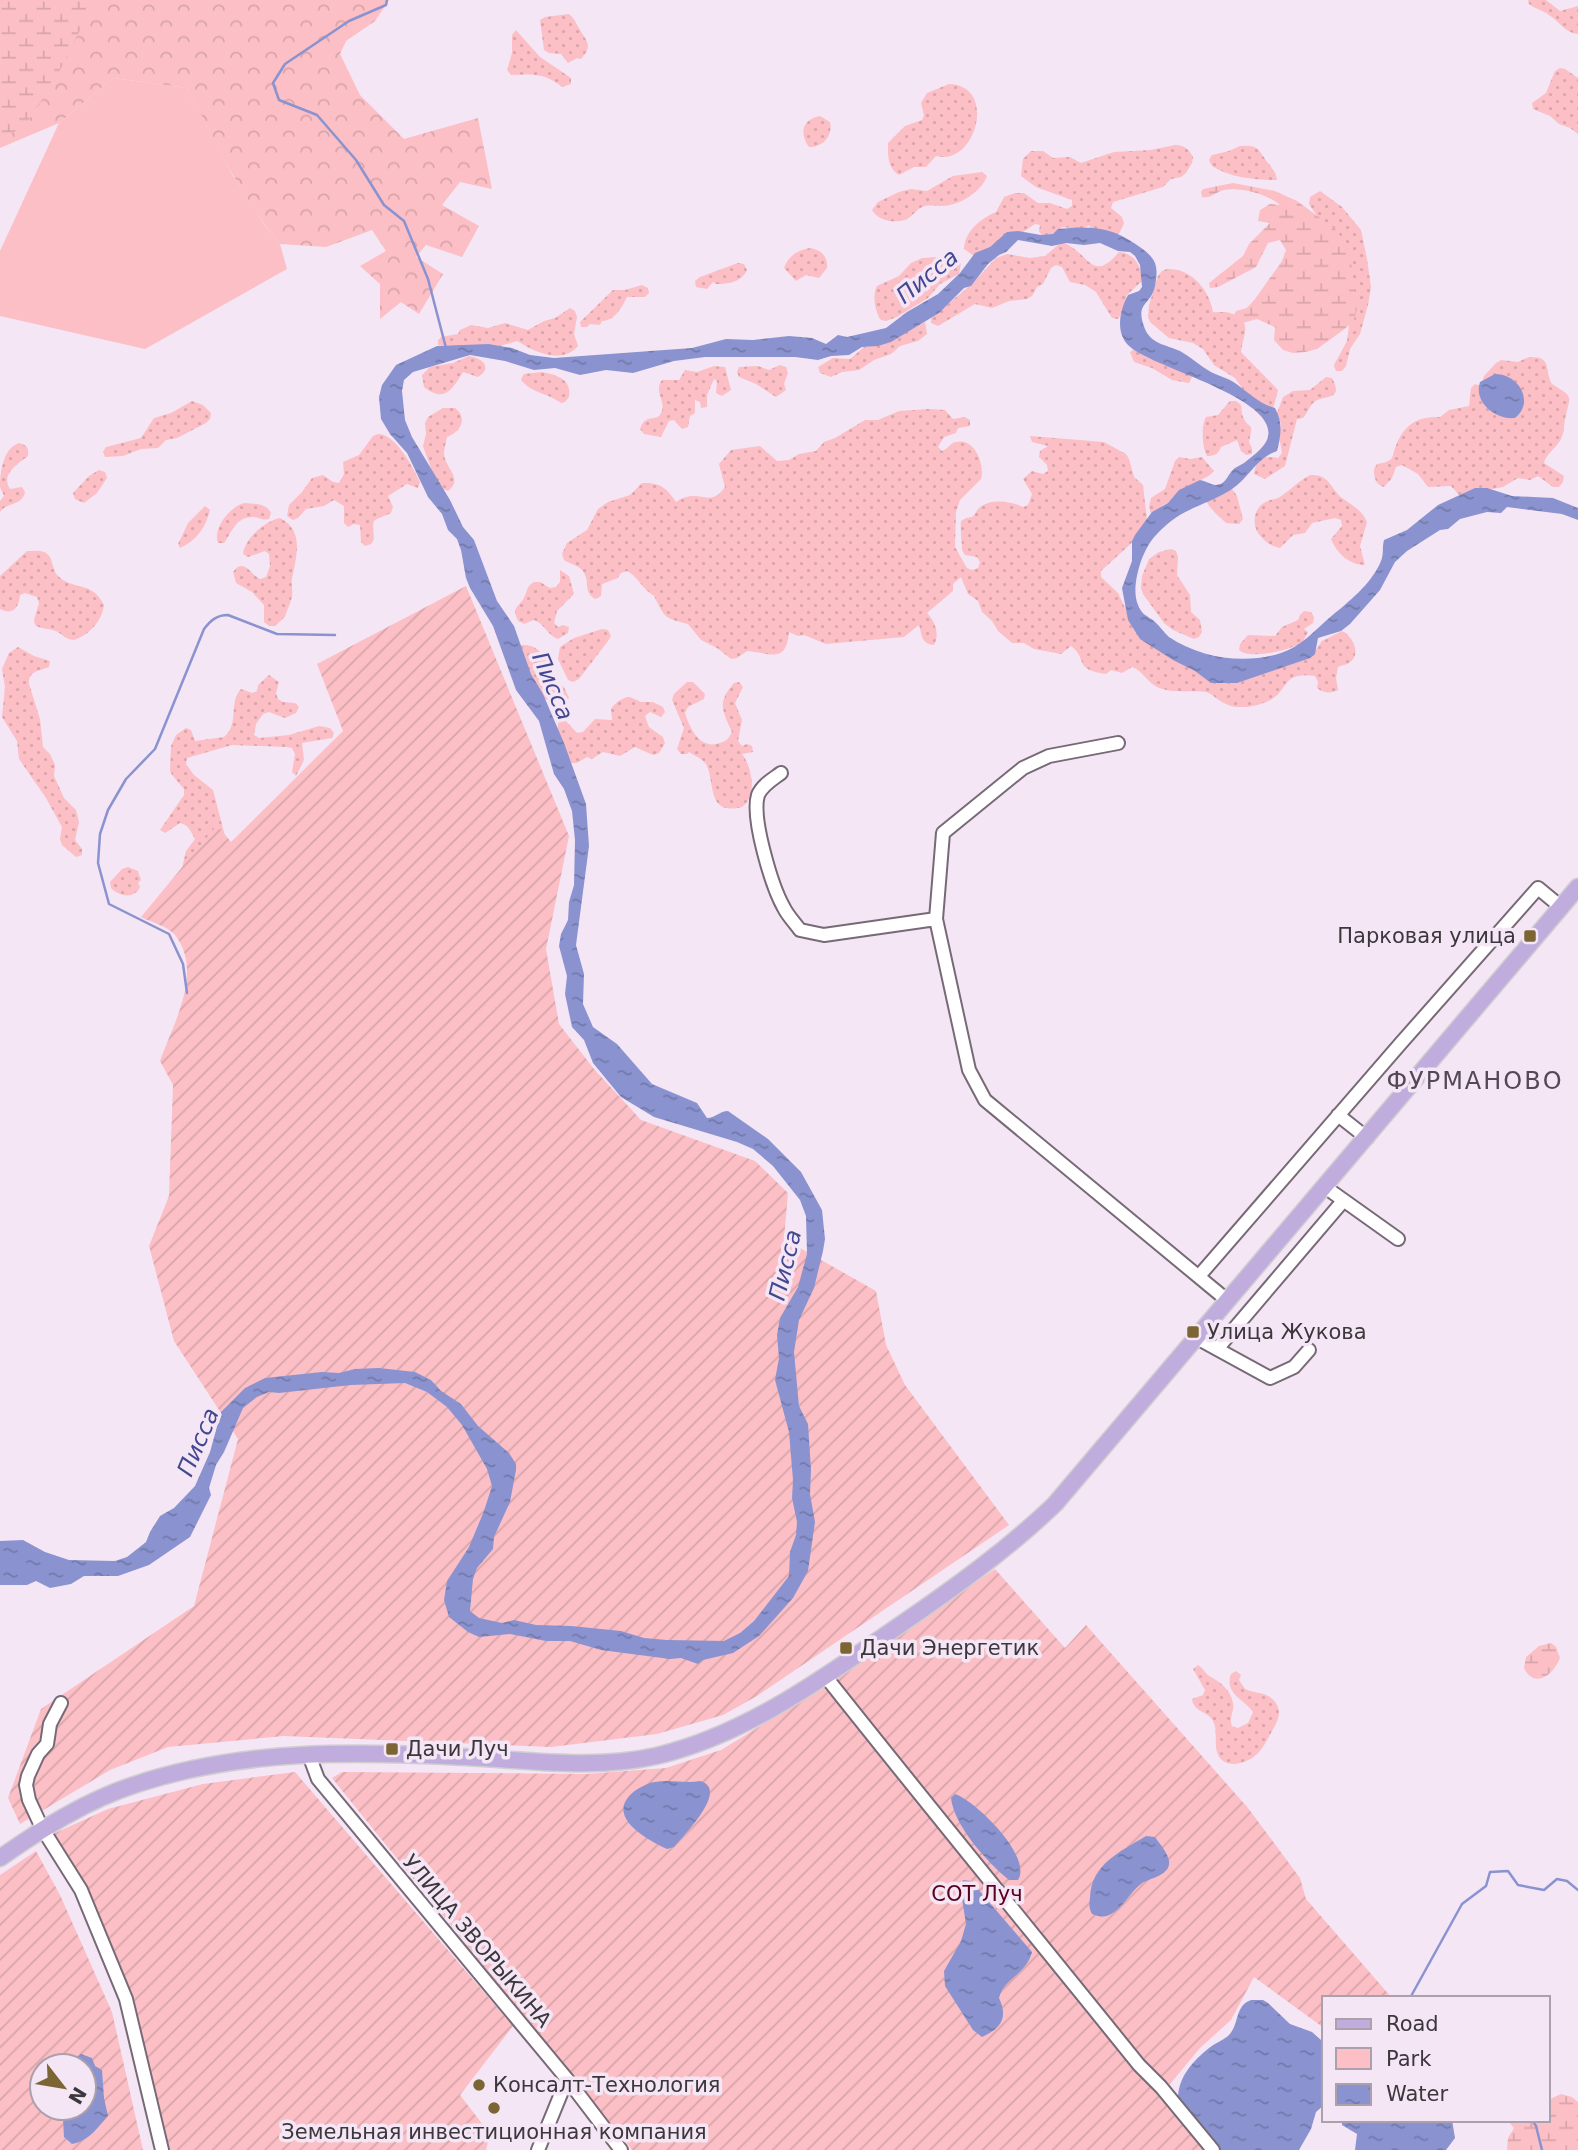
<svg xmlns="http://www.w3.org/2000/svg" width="1578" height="2150" font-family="'DejaVu Sans',sans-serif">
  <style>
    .grass { fill: url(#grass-dots) }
    .forest { fill: url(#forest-crowns) }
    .wetland { fill: url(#wetland-marsh) }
    .park { fill: #fbbfc5 }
    .garden { fill: url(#garden-furrows); fill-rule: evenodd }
    .water { fill: url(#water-ripples) }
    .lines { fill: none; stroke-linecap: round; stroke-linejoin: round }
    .stream { stroke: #8a93d0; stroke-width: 2.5 }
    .minor-casing { stroke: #776a77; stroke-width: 16 }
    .major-casing { stroke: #d0cfd0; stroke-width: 19 }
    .minor { stroke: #fff; stroke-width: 12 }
    .major { stroke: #c0addd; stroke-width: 16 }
    .poi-dot { fill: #7b6535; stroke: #f5e6f5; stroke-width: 2.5 }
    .labels { text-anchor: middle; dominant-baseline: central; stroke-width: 7; stroke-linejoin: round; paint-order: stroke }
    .poi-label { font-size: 21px; fill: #3c373c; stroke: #f5e6f5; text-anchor: start }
    .park-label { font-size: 21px; fill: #5b001c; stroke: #f5e6f5 }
    .street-label { font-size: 21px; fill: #3c373c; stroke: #f5e6f5 }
    .water-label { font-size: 23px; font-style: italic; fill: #424791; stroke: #f5e6f5 }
    .quarter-label { font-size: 24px; letter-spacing: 2px; fill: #544855; stroke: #f5e6f5 }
  </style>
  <defs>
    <pattern id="grass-dots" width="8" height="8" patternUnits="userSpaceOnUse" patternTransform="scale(1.75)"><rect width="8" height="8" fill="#fbbfc5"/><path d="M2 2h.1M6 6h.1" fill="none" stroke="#d8a5aa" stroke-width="1.8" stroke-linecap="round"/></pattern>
    <pattern id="forest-crowns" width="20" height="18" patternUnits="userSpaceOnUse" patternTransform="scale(1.75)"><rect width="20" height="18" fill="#fbbfc5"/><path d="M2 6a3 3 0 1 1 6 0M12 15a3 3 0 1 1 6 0" fill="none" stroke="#d8a5aa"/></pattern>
    <pattern id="wetland-marsh" width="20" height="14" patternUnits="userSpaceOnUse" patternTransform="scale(1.75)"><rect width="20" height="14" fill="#fbbfc5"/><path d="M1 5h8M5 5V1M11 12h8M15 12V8" fill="none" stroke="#d8a5aa"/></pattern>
    <pattern id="garden-furrows" width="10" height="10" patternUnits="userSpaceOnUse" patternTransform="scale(1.75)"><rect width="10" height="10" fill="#fbbfc5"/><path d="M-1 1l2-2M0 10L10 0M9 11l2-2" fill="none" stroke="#d8a5aa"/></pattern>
    <pattern id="water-ripples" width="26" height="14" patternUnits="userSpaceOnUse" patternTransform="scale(1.75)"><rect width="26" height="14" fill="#8a93d0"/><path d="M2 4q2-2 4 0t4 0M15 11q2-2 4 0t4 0" fill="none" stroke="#7279aa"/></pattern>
  </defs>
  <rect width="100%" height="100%" fill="#f5e6f5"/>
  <path class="grass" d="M1528 0H1546L1560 11 1578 6V34C1565 33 1560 22 1549 15 1543 10 1535 9 1529 4Z
    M569 14C575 19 575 22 579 28 586 41 594 45 581 59L577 58 568 63 561 54 549 53 544 50 540 20 545 17Z
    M516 30 540 57 571 78V84L562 87C546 73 531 74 511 75L507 70 512 53V35Z
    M1560 68 1565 69 1578 78V134L1570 128 1559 124 1550 116 1533 109 1532 103 1546 93 1555 71Z
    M949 84C998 85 976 167 936 156L926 167H914L899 175C887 167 888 155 888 143L905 126 922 120 924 115 921 103 927 93Z
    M820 116 830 122C833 136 823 147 809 147 799 134 802 119 820 116Z
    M1175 145C1184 145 1189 149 1193 157L1192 163 1186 173 1181 177 1171 179 1163 187 1113 202 1111 208 1122 217 1124 223 1119 234 1089 231 1090 225 1080 229 1062 227 1054 235 1042 236 1039 231 1040 225 1035 224 1020 234 974 256 964 249C965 231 980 219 996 212L1004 197 1015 193H1024L1038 203H1050L1067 209 1072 206V200L1036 187 1021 176 1023 159 1031 151H1043L1053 158 1070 157 1081 163 1114 152 1151 150Z
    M1240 146C1260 144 1258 151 1269 164 1274 171 1276 172 1277 180 1257 180 1230 178 1212 166L1209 160 1212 155 1229 151Z
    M982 172 987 176C981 192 959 206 942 206 937 206 931 205 925 206 917 208 914 215 907 219 896 224 878 221 872 210L878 202 899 192 911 189 927 191 953 176Z
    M1320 191 1342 207 1361 230 1367 259 1371 287 1368 305 1360 334 1350 349 1346 366 1342 371H1336L1334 365 1347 341 1350 318 1319 219 1309 204 1310 197Z
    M1064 243C1090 254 1092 284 1119 252 1134 253 1142 266 1142 281L1126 296 1128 302 1118 319 1112 318 1096 292 1085 285 1070 282 1062 267 1056 265 1051 268 1043 284 1037 287 1032 296 1027 299 1009 301 992 308 975 304 938 326 931 323V318L972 284 996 258 1007 254 1030 258 1045 256 1058 245Z
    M810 248C822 250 828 257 827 268L819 278 806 275 796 281 784 268C788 256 798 250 810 248Z
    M952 256 961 263 959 274 940 284 928 298 897 317 886 321 881 320C875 312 872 295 877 286L899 276 911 263 922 258Z
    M738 263 744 264 747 270C742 282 728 284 716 284L713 282 707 289 696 287 695 281 700 277Z
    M1167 269C1191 268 1209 289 1213 312 1219 313 1224 311 1230 313 1254 321 1243 334 1241 352L1278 390 1272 413 1244 396 1242 388 1235 378 1214 365 1203 349 1193 343 1169 338 1150 322 1148 317 1149 305 1158 276 1162 271Z
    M642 285 648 288 649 293 645 297H627C621 308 616 320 602 321L600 325 590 324 587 327H581L580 322 613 290H625Z
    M570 308 575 311 577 317 574 334 578 346C561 365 535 352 517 341L500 346 489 344 484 348 438 345V341L441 337 458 334 460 330 471 325 488 328 505 323 528 330 544 321 555 318Z
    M925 322 927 334 918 341 900 346 891 354 874 360 859 370 842 372 831 377 820 373 818 367 833 358 850 359 864 347 881 345Z
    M1135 349 1188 373 1192 377 1189 383 1172 380 1152 368 1134 362 1130 352Z
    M469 356C483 358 493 368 478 377L463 372C453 388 445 404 424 387L422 375 430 367 453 363Z
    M1529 357C1553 356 1544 370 1552 384 1575 398 1570 395 1565 419 1564 426 1564 434 1560 441 1555 449 1546 454 1544 463L1564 476 1563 482 1559 487H1553L1538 476 1530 480 1518 478 1503 487 1459 495 1451 486 1428 487 1418 474 1402 465 1396 467 1392 478 1384 487C1375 484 1374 478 1374 469L1377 464C1381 463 1385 463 1388 461 1394 458 1392 457 1394 451 1402 427 1414 416 1440 417L1449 410 1469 406 1471 388 1475 384 1481 386 1484 376 1496 363 1501 360 1518 362Z
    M780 365 786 367 788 373 784 384 786 390 776 397 756 384 739 377 737 372 739 367 758 366 769 370Z
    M714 366 725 367 731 390 722 396 716 393 717 381 714 379 707 395V407L701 408 700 402 695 400V413L690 416 688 427 682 429 674 420 669 421 661 437 644 434 640 429C646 412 657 423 661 413 667 401 653 392 662 380H679L685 370 697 372Z
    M542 372C557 375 572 379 569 397L565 402 561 403C548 393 528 392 521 379L524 374Z
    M1326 377 1332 378C1345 402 1323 394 1313 403 1309 407 1307 414 1303 418L1297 419 1285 466 1265 479 1254 474C1256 459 1264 455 1278 458L1282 453 1279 436 1281 424 1277 413 1283 397 1293 391 1310 390Z
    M192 401 203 405 211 413 210 419 206 423 177 438 166 440 158 448 141 449 123 456 105 457 103 452 106 447 141 438 154 418 171 413Z
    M1230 401H1236L1241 405C1242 409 1241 413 1243 417 1250 432 1254 419 1249 442L1252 448V454L1246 455 1241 451 1237 440 1221 447C1218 454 1215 456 1207 456 1202 448 1201 425 1206 417L1218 415Z
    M443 408H455C468 418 461 432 447 437 446 442 444 449 444 454 445 468 464 479 448 491L443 489 433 474 423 446 426 434 425 423 428 417Z
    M929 409 945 410 953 419 965 417 970 420V426L958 428 956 433 944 437 938 447 942 451C948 449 950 443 956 442 975 437 985 465 981 479L960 500 956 512 955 547 967 568 972 570 978 568 980 562 977 557 965 555 962 550C962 540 960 531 961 521L966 518 972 517C975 515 976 511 979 508 990 498 1011 501 1023 507L1028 505 1032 494 1023 479 1032 471 1043 474 1048 471 1047 465 1039 457 1040 451 1048 446 1032 442 1030 436 1104 442 1126 454 1129 459 1134 477 1143 485 1147 520 1136 539 1101 571V577L1118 593 1128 614 1188 655 1285 666 1290 665 1315 651 1322 641 1342 631C1352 635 1362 654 1350 662 1347 665 1342 665 1338 667L1336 678 1338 690C1331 694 1323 693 1317 688L1318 682 1315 676C1279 671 1290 693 1266 702 1254 707 1236 710 1224 703 1217 700 1213 694 1206 692 1190 690 1172 694 1157 687 1147 682 1143 671 1132 667L1122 673 1111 670 1106 674C1072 669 1089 660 1071 646L1061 654 1034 649 1024 643H1012L998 631 992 621 982 612 978 601 968 594 961 577 953 584V591L927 613C935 621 940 634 934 645 921 644 922 635 919 625L904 637 826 644 804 635 798 636 789 632C786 664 771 653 747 651L737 658 731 659 717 648 701 640 688 624C664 618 665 618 654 596 641 588 638 576 627 571L621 573 618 578 602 584 601 596 595 599C583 591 590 583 584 573 581 566 570 564 564 560L562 554 567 543 587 530 598 509 608 502 630 495 642 483C660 482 667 488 676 502 699 486 709 510 725 487L719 464 731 450 760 446 777 461 789 460 799 454 816 451 824 442 835 438 865 420H878L899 411Z
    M378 434C395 433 413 467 420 482L418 488 407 484 388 496 393 507 391 513C372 522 372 516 374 539L371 544 365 546 361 542 360 525 354 524 348 527 344 523V506L334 500 324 506 306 509 298 518 293 520 287 516 289 505 302 492 312 478 323 475 333 482 339 483 344 474 343 462 359 455 373 436Z
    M19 443C27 445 29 448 28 456 19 463 0 474 10 489L22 487 25 492C22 506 7 502 0 512V501L4 496C3 493 1 490 0 487 0 472 3 448 19 443Z
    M1179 457 1190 459 1202 457 1214 471 1210 475 1181 491 1174 500 1163 505 1152 517 1149 507 1151 498 1165 489 1175 461Z
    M99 470 105 472 107 478 97 493 84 503 75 499 73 493 89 476Z
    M1310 475C1330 474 1330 488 1342 498 1353 506 1361 509 1367 522L1360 546 1365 565C1350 565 1337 554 1331 539L1342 526 1341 520 1335 518 1312 523 1305 533 1293 535 1280 548C1270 546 1264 541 1258 533 1251 522 1255 505 1268 501 1275 498 1271 501 1278 498 1290 491 1298 481 1310 475Z
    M1218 484 1230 486 1237 496 1243 519 1239 524 1226 523C1215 512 1191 496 1218 484Z
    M245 503C255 504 266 503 271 513L269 519C261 521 260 517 252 517 236 517 232 532 224 543H218C212 529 231 505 245 503Z
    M205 506 210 510C206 527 196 541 180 548L178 544 188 523Z
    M280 518C305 531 296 556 292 579 291 584 293 590 292 596 291 603 287 609 285 617L275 626H269L264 622V605L252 592 236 583 233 572C244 557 250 574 260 579L266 577 270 566 269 554 265 551 248 557 243 554C245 538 265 521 280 518Z
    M1171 549 1176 551 1178 557 1177 575 1190 595 1191 612 1200 620 1202 632 1199 637 1194 639 1173 630 1164 623 1143 594 1141 588 1142 576 1149 559 1159 552Z
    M27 551C32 551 39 550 44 552 54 556 51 569 58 576 73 591 92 580 104 605 102 621 89 635 74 640 65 639 64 636 58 632 51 628 42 630 35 625L34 620 39 603 37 597 25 593 20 595C19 607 13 616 0 609V576Z
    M560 570 569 576 574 594 557 611 554 623 558 627 563 625 569 627 568 633 558 639C548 636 545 624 534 620L524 624 518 621C513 609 515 609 522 601 528 593 525 587 534 582H540L550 588 556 587 560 582Z
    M1304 611 1311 612 1314 617 1313 623 1304 629 1308 632 1302 643C1289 650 1250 660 1239 650L1240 644 1248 635 1275 636 1282 627 1298 620 1300 615Z
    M602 629 608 630 611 636 608 641 579 679 573 682 568 680 558 659 560 647 574 638Z
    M522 645C533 644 540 650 546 659L544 665 536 671C543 671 546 674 548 680L564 687 569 698 564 702 544 699 518 649Z
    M18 647 34 656 50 661 49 667C39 671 28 671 29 684L40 719 43 747 50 754 55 765 54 776 64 798 76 810 79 822 75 840 82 849V855L76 857 62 845 60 839 62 827 46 798 19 759 17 741 2 717 5 687 2 669 9 653Z
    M269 675 279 682 276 693 278 699 283 702 295 703 299 707 296 713 285 718 269 712 263 714 256 724 254 735 259 738 289 735 319 726 330 728 334 733 332 738 302 743 304 760 296 776 292 772 295 754 292 748 286 747 232 745 187 758 186 764 194 775 213 790 225 836 187 870 182 868 186 851 195 839C191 832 189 825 180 823L165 833 160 830 184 795V789L172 775 170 770 171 746 176 735 186 728 191 730 195 741 224 737C240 724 228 702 241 689L252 693 257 691 258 685Z
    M687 682H693L705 694 704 699 688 707 685 713C690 729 700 750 720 743 727 741 729 738 732 732 722 710 717 703 734 683L739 682 743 687 735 703 742 720 738 741 742 746 747 744 752 746 753 752 742 754C752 767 758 796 742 807 707 816 715 784 707 766 703 758 696 757 689 752L687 754H681L677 749 684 728 672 700 674 694Z
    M630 697 641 702H653L663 707 665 712 661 717 650 712 645 716 649 727 663 737 665 743 659 753 653 755 635 747 620 756 603 752 592 759 587 757 577 763H571L557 731 559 719 565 720 577 733 583 732 595 719 612 720 611 709C616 702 621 698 630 697Z
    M128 867 138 871 141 880 138 883 140 887C134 900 119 896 111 888L110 882 122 869Z
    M1198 1665C1203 1668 1206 1675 1211 1677 1220 1682 1231 1690 1233 1703 1235 1712 1228 1717 1232 1726L1238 1728 1248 1723 1253 1712C1244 1699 1224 1694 1231 1674L1236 1671 1241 1675 1239 1680 1245 1689C1253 1693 1263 1692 1270 1697 1284 1708 1279 1719 1272 1731 1264 1746 1258 1759 1240 1763 1233 1765 1225 1764 1220 1758 1212 1747 1219 1732 1213 1721 1207 1710 1194 1713 1192 1699L1203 1695 1205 1690 1193 1669Z"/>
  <path class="forest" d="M0 0H389L375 21 346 41 340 54 360 95 404 139 478 118 492 189 460 182 442 205 479 226 462 257 426 245 416 257 443 274 419 314 401 302 380 319V284L360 266 386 251 372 230 326 247 280 244C241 197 215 142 187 88L113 78 59 123 0 148Z"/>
  <path class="wetland" d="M0 0H90L82 26 56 78 30 118 22 128 0 139Z
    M1233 183 1275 191 1297 201 1335 229 1342 238 1351 260 1357 308 1354 320 1346 328 1317 349 1305 352 1293 353 1283 350 1274 340 1275 327 1257 319 1239 324 1232 319 1236 311 1247 308 1255 299 1282 261 1286 250 1280 240 1268 243 1256 267 1218 287 1210 288 1209 283 1243 256 1249 244 1270 223 1258 221 1260 210 1270 204 1280 205C1267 194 1241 187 1224 190 1215 192 1211 199 1202 197L1201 192 1203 189Z
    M1551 1643 1556 1647 1560 1658C1554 1674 1535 1690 1524 1668L1526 1657 1539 1646Z
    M1561 2094 1572 2097 1578 2102V2150H1507L1508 2138 1514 2128 1507 2120H1548V2100Z"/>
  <path class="park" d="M113 78 187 88 233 176 264 224 280 244 287 269 145 349 0 316V251L59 123Z"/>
  <path class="garden" d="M466 586 569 836 546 949 559 1024 594 1069 641 1120 755 1161 788 1193 784 1239 876 1291 886 1345 905 1385 1009 1525 757 1696 723 1715 657 1734 551 1747 284 1736 168 1747 110 1770 20 1824 8 1798 41 1709 194 1606 238 1439 174 1341 149 1246 169 1196 173 1085 160 1061C173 1024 204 972 175 935 169 927 151 922 141 917L217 825 231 842 343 731 317 664Z
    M995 1569 1065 1648 1086 1625 1248 1808 1300 1878 1306 1899 1392 1998H1324V2028L1254 1977 1231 2020 1200 2048 1160 2096 1203 2150H632L332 1778 342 1772 587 1774 666 1768 721 1750 823 1688Z
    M295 1772 513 2026 460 2095 490 2134 486 2150H169L147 2056 122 1978 54 1849 55 1833 108 1809 203 1784Z
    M36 1851 60 1895 112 2012 143 2150H0V1875ZM42 2066H84V2108H42Z"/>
  <path class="water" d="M1058 229C1087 226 1109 226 1134 243 1153 256 1160 261 1155 286 1151 306 1134 302 1145 329 1151 344 1167 345 1180 351 1191 357 1200 366 1211 372 1219 376 1228 378 1235 383 1249 393 1258 403 1275 408 1283 422 1281 436 1277 451 1256 458 1248 480 1229 491 1202 507 1181 508 1157 534 1149 542 1145 551 1141 561 1136 576 1131 598 1142 612 1145 616 1151 618 1155 622 1160 626 1164 633 1169 637 1200 658 1245 665 1281 653 1300 647 1313 632 1328 619 1348 602 1371 585 1381 561 1384 554 1382 547 1384 540L1407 530 1438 505 1475 488H1487L1512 496 1553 498 1578 508V520L1562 514 1507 507 1501 513 1487 512 1460 519 1448 529 1440 530 1407 551 1395 562 1380 590 1350 624 1341 631 1318 638 1315 654 1310 658 1237 683H1211L1195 671 1173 660 1140 639 1128 620 1122 588 1132 561V541L1135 535 1152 512 1168 503 1179 490 1200 480C1205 481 1210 484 1215 485 1227 485 1227 474 1235 468 1238 466 1241 465 1244 463 1251 457 1263 449 1267 440 1284 398 1150 368 1128 345 1115 331 1120 310 1128 295L1139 291 1142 287 1140 265 1135 256 1130 252 1118 251 1100 243 1084 245 1066 243 1052 246 1018 240 1006 252 999 255 988 264 971 286 964 288 939 313 891 342 878 346 862 347 849 355 831 356 818 360 795 357H705L674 361 633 373 606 370 580 375 555 368 534 370 505 361 470 355 413 372 404 380 402 391 405 420 412 437 450 500 463 527 474 540 497 601 514 626 531 674 543 694 564 743 586 804 589 846 576 945 584 974 583 1004 593 1027 617 1044 652 1084 697 1103 707 1118C715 1118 720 1111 728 1111L768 1139 801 1172 822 1210 825 1239 823 1251 814 1288 799 1320 794 1352 799 1406 808 1424 811 1470 810 1494 815 1522 808 1571 793 1598 759 1636 733 1653 703 1660 698 1664 681 1658 670 1659 601 1650 570 1641H546L510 1634 479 1637 468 1632 449 1617 444 1600 447 1581 469 1547 484 1511 492 1486 487 1469 462 1425 447 1407 427 1392 405 1383 351 1385 279 1393 269 1392 257 1397 243 1408 224 1452 216 1465 209 1488 211 1495 190 1537 149 1565 118 1576H84L71 1584 50 1588 36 1581 27 1585H0V1541L23 1540 45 1552 69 1560 115 1561 127 1557 146 1542 150 1532 160 1516 174 1508 195 1486 210 1452 221 1412 245 1388 265 1378 322 1372 339 1373 355 1369 379 1368 415 1372 431 1380 441 1391 461 1404 478 1426 509 1453 516 1464V1470L510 1502 494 1537 493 1549 477 1568 473 1579 470 1611 479 1618 502 1623 514 1620 536 1625 571 1626 621 1631 644 1638 667 1640 724 1641 740 1633 754 1621 789 1576 790 1552 796 1535 797 1522 792 1498 793 1480 789 1432 775 1380 779 1358 777 1335 780 1318 798 1287 807 1254 806 1216 800 1200 773 1166 753 1149 737 1142 654 1117 621 1097 593 1063 584 1040 572 1027 565 994 567 976 559 946 561 934 568 920 569 902 574 885 575 840 572 811 564 789 554 774 539 721 516 690 493 626 470 588 466 578 461 550 457 539 448 530 442 514 428 497 407 453 390 434 381 419 379 397 382 385 396 365 437 346 489 344 512 348 530 355 554 358 692 348 726 339 753 340 789 336 812 338 826 344 838 335 847 337 886 328 907 312 938 294 960 273 975 253 990 247 1007 232 1018 231 1041 235 1053 234Z
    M1495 374C1519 374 1535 402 1515 418 1496 420 1473 402 1480 382Z
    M700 1781C730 1789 684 1835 674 1847L667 1849C650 1841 607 1819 630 1795 636 1789 647 1783 655 1782 670 1779 685 1784 700 1781Z
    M955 1794C976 1801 1033 1857 1018 1880H1009C988 1863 954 1826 951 1798Z
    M1146 1836 1155 1837C1159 1843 1168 1853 1169 1861 1171 1876 1149 1878 1141 1884 1129 1893 1122 1910 1109 1915 1102 1918 1098 1916 1092 1914 1089 1908 1089 1905 1090 1898 1091 1864 1120 1852 1146 1836Z
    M963 1880 971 1881 1032 1952C1026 1975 1004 1978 999 1998 1008 2017 1002 2028 982 2037L973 2030 945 1986 944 1971 961 1941 966 1924 960 1886Z
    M1251 2000H1263L1268 2003 1290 2024 1312 2032 1321 2040 1324 2045V2105L1316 2112 1311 2129 1299 2150H1216L1178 2099C1178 2077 1193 2061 1209 2048 1215 2043 1222 2041 1228 2036 1240 2025 1234 2006 1251 2000Z
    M81 2054 92 2058 95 2066 102 2070 104 2098 108 2116C97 2128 89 2141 72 2144L64 2137 63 2119 57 2108H84V2066H64Z
    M1342 2120H1452L1455 2138 1446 2150H1355L1357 2134 1342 2125Z"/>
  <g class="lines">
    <path class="stream" d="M387 0 386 5 349 21 285 64 273 83 279 100 317 115 356 160 384 205 404 221 428 279 446 348
      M187 993 183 964 169 934 109 904 98 863 100 834 108 810 126 779 155 749 204 629C211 620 217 615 228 615L277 634 335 635
      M1410 1998 1462 1904 1486 1886 1490 1872 1508 1871 1518 1885 1544 1890 1557 1879 1567 1881 1578 1890
      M1532 2120 1536 2126 1542 2150"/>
    <g class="minor-casing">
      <path id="minor" d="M1118 743 1049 756 1023 768 943 833 936 919 969 1070 985 1100 1228 1301
        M781 773C773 779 762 785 758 795 751 818 772 887 784 908 788 916 795 923 800 930L824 935 936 919
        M1338 1115 1367 1138
        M1325 1187 1398 1239
        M1199 1276 1401 1043 1538 888 1561 907
        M1197 1338 1217 1349 1343 1201
        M1217 1349 1270 1378 1294 1367 1309 1350
        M826 1677C929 1807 1035 1936 1139 2065L1161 2087 1213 2150
        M61 1703 50 1724 47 1744 38 1754 28 1776 26 1785 29 1800 42 1828 81 1890 126 1999 162 2150
        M309 1755 318 1779 567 2079 621 2150
        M538 2150 567 2079"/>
    </g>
    <g class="major-casing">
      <path id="major" d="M0 1858C43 1828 87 1800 137 1784 243 1749 356 1751 465 1757 528 1760 594 1770 656 1756 746 1735 825 1677 900 1625 954 1588 1008 1549 1055 1504L1578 887"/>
    </g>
    <use href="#minor" class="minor"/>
    <use href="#major" class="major"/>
  </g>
  <g class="poi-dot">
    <rect x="1523" y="929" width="14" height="14" rx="3.5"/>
    <rect x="1186" y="1325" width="14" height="14" rx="3.5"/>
    <rect x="839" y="1641" width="14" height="14" rx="3.5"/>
    <rect x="385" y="1742" width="14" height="14" rx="3.5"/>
    <circle cx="479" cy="2085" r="7"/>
    <circle cx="494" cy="2108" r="7"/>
  </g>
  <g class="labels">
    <g class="poi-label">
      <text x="1516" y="936" text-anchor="end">Парковая улица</text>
      <text x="1207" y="1332">Улица Жукова</text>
      <text x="860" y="1648">Дачи Энергетик</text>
      <text x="406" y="1749">Дачи Луч</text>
      <text x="493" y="2085">Консалт-Технология</text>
      <text x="494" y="2132" text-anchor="middle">Земельная инвестиционная компания</text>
    </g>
    <g class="park-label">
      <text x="977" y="1894">СОТ Луч</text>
    </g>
    <g class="street-label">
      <text transform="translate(477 1941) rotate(50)">УЛИЦА ЗВОРЫКИНА</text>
    </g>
    <g class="water-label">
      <text transform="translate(927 276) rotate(-39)">Писса</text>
      <text transform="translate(553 686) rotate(67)">Писса</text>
      <text transform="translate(785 1265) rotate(-76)">Писса</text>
      <text transform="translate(198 1442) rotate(-67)">Писса</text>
    </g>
    <g class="quarter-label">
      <text x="1475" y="1081">ФУРМАНОВО</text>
    </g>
  </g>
  <rect x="1322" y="1996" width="228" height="126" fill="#f5e6f5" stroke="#aba0ab" stroke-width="2"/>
  <rect x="1336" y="2019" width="35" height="10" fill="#c0addd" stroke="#aba0ab" stroke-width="2"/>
  <text x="1386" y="2031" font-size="21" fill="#3c373c">Road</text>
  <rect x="1336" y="2048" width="35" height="21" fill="#fbbfc5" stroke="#aba0ab" stroke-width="2"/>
  <text x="1386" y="2066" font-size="21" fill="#3c373c">Park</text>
  <rect x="1336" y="2084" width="35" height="21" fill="url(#water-ripples)" stroke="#aba0ab" stroke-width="2"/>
  <text x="1386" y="2101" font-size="21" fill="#3c373c">Water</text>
  <g transform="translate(63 2087) rotate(121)"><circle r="33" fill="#f5e6f5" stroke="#aba0ab" stroke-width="2"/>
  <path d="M0-5L12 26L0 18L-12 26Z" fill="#7b6535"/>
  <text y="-10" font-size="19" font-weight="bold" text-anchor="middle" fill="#3c373c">N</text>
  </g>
</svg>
